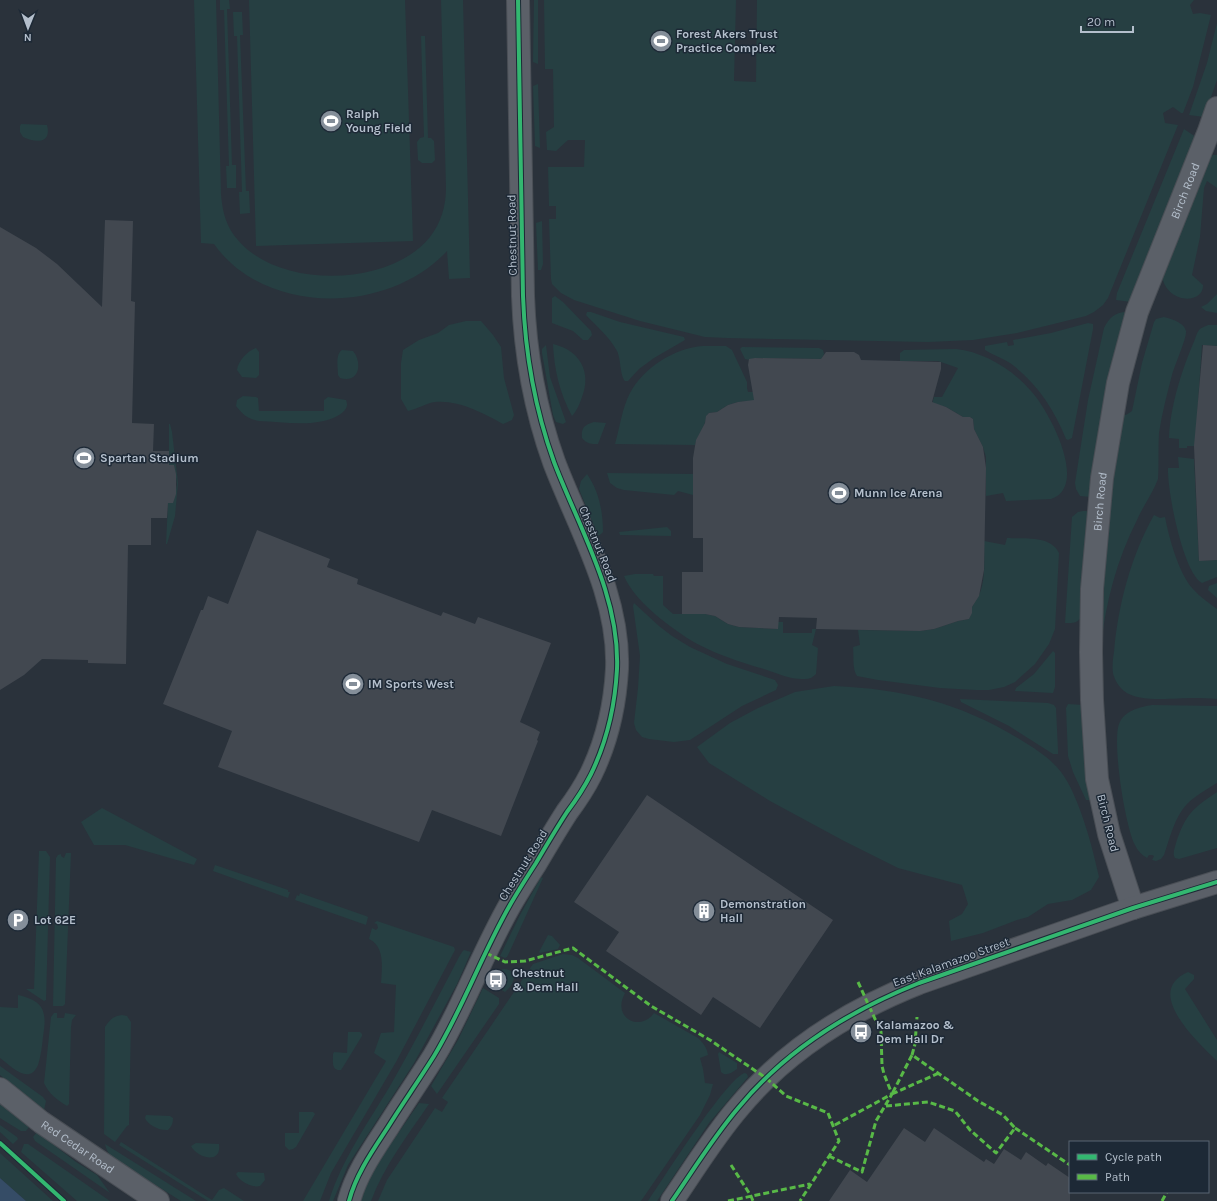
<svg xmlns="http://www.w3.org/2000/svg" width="1217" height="1201" font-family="Karla,sans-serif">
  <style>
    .green { fill: #263f42 }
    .water { fill: #354c66 }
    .building { fill: #424850 }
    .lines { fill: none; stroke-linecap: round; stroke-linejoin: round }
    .minor-casing { stroke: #494e55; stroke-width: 24 }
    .minor { stroke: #5b6068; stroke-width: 22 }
    .quiet { stroke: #58b947; stroke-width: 3; stroke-dasharray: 6 3; stroke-linecap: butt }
    .cycleway-casing { stroke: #1d2936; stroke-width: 6 }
    .cycleway { stroke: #33b770; stroke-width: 4 }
    .labels { text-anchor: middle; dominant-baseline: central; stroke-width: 3; stroke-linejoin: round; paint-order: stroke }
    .poi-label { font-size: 12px; font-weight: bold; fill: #b4bfcc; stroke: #1d2936; text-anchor: start }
    .street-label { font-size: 12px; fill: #b4bfcc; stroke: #1d2936 }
  </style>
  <rect width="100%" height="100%" fill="#2a323b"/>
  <path class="green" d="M194 0H216L221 194C222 206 224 218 230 229 265 290 388 290 430 237 441 223 446 206 446 188L441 0H463L470 278 449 279 447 251C389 314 266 317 214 244L201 243Z
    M220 0H229L230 9H227L232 165H236V188H227L226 166H229L224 10H220Z
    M249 0H405L413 241 256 246Z
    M534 0H538V64L533 62Z
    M544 0H736L734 81 756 82 757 0H1194L1190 5 1193 14 1200 13 1211 15 1193 87 1183 113H1181L1173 107 1163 113 1165 123 1178 125 1108 298 1103 305 1094 312 1086 316 1017 333 973 340 928 342 727 338 705 337 640 321 574 300 561 293 552 284 551 279 549 219H556V206H549L548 167H584L585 140H568L556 151 547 150 546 132 554 127 553 69H545Z
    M233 12H242L243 35H240L246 191H249L250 213 240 214 239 192H242L237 36H234Z
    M1217 23V80L1204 117 1189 115 1207 63Z
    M421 36H425L428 138H431L434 141 435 160 432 163H422L418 160 417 142 420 138 424 137Z
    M538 84 540 148 535 146 533 86Z
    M21 124 47 125C52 144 35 143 23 137L20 132V126Z
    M1184 129 1196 137 1131 302 1116 300 1117 293Z
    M1213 155H1217V188L1207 181 1204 188 1200 237 1192 275 1203 285C1204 304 1167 305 1162 276L1210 156Z
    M542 221 543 264 541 270H538L536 223Z
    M1217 294V313L1206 311 1201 307 1207 304Z
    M555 296 563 302 591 331 592 335 588 340H583L573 331 552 323V298Z
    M587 312H591L620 322 684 337 685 340 654 358 639 369 628 381H625C620 376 621 359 617 351 609 336 597 327 586 315Z
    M1127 312C1108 372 1096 434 1091 497L1080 496 1076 489 1075 483 1088 400 1104 328C1109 318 1115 312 1127 312Z
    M1164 317C1171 319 1184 322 1186 331 1187 338 1174 367 1172 375 1167 394 1162 413 1159 433 1158 448 1159 463 1158 479 1153 493 1143 506 1137 520 1117 559 1105 604 1101 647V608L1110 488 1122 414 1126 415 1132 411 1142 363 1154 322 1156 319Z
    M466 321H481L493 335 501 347 504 378 514 415 512 420 503 424C483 413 459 400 435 402 427 403 417 409 408 411L401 399V363L403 350 419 340 438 333 449 325Z
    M1088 323 1093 324V329L1072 438 1068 440 1066 439C1054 409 1037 383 1010 363 1002 358 993 355 985 350V346L1007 342 1008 346 1014 345 1013 340 1051 333Z
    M1208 325H1217V346L1202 345 1195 446H1187V448H1179V439L1169 438C1170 408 1181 372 1193 344 1195 340 1196 334 1199 330 1202 327 1204 327 1208 325Z
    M553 344C579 350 592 371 582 397 580 403 577 411 572 416 560 394 554 369 553 344Z
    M546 345 550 377 566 422 563 424 556 422 553 415 542 353V349Z
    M703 346H726L732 350 747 382V388L748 392H756L755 401 738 402 728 405 717 412 709 413C705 417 707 418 705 422 703 430 697 436 695 445L615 444C620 427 622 408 630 393 644 367 675 348 703 346Z
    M742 347 819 348 823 350 824 354 822 359 755 358 750 360 745 359 740 349Z
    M256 348 259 352V375L256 378 242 377 237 370C238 361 247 351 256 348Z
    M956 349C984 352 1012 369 1031 391 1048 409 1090 486 1051 499L1006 501 1003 493 986 496V457L983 447 974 429 973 419 970 417H963L946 407 932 404 934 397H942L958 368 938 361H900V353L904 350Z
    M342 350 353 351C363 363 359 384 340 378L338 375C338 367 335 355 342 350Z
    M243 396 256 397 258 398 259 411H324V400L328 397 346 400C349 407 345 411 339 415 318 428 284 422 259 421 248 419 243 415 236 406L237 400Z
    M594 422 606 423 598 444C591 444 587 444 582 438 581 428 584 425 594 422Z
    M169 424H170L172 432 178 483 175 516 167 544H166L168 503H173L177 484 174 465H169Z
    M1178 457 1194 459 1199 561 1217 560V577L1202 583C1183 573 1167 490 1168 468H1179Z
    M607 473 693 474V495L678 491 674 495 624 490 617 488 610 483Z
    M587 474C599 491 603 512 603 532L601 534 598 536 579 489 581 481Z
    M1083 511H1090L1081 617C1077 624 1072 623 1065 623L1072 517 1078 512Z
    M1154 515 1160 518 1165 517C1169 538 1179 574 1193 589 1200 597 1209 603 1217 609V699C1209 698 1201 698 1193 698 1174 698 1139 703 1124 691 1119 687 1114 679 1113 673 1112 666 1113 658 1114 652 1118 605 1131 556 1154 515Z
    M667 527 671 531V536L620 535 619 532Z
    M1007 538C1023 539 1051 535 1059 553L1055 629 1049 644 1035 664 1015 682 1004 687 989 690H976L940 688 878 680 857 676C852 669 854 656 853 647L860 645 858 630 920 631 934 629 958 621 969 619C972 614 971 611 972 607 974 603 977 599 979 595 986 579 984 559 984 541L1005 545Z
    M635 574H653L654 576H663V605L673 614H705L715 616 728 624 739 627 778 629V622H783V633H812V629H816L812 645 818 648 816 674C813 677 810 679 805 679 792 680 779 674 767 670 740 662 711 653 687 638 665 623 635 601 624 576Z
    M1217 583V598L1208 590 1209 586Z
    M634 603 659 626 672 636 690 647 727 664 775 680 778 685 776 690 742 706 690 740 674 742 649 739 642 737 636 730 634 723 638 688 640 656 633 606Z
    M1053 651 1055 653V687L1053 693 1015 691 1016 688 1034 674Z
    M834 686C904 689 961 703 1021 740 1036 749 1051 759 1061 772 1079 795 1093 849 1099 877L1091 890 1072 900 1048 904 1028 917 1017 920 983 933 951 941 949 921 962 914 968 904 962 885 898 868 844 841 770 801 709 763 697 747 730 723 758 708 795 692Z
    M960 699 1048 703 1054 705 1056 708 1058 750V754H1053L1009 726 961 702Z
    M1068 704 1083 705 1090 800H1086L1073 772 1068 756 1066 708Z
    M1152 705 1217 706V783C1207 789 1195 796 1187 804 1174 818 1170 838 1164 855L1161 859 1156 861 1152 860 1154 856 1152 855H1149L1147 858C1142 855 1137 850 1135 845 1125 826 1112 743 1119 724 1124 711 1139 707 1152 705Z
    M1217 792V848L1179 859 1175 858C1172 853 1175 848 1176 843 1185 815 1193 808 1217 792Z
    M102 808 197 859 194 865 125 845H94L81 822Z
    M39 851H46L50 857 46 1000 44 1001 26 989H34Z
    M66 853H71L65 1004 63 1006H53L56 858 58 855 61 854V856L64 858Z
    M215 865 288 890V892H290L288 898 213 871Z
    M541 877 543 878 509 953 507 957 505 958 500 956 520 915Z
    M300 893 366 916 368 917 366 925 295 900 297 895 299 896Z
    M377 921 454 947 455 950 396 1062 331 1173 320 1201H303L386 1061 374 1053 381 1033 394 1032 396 985 381 983C382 968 385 946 369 939L372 928 376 930 378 928 377 924 374 923Z
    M548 935 552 936 560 945 558 949 540 953 539 952Z
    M464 950 471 952 457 984 414 1063 348 1165 333 1201H329C342 1159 368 1123 390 1086 414 1044 436 1001 459 957L462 952Z
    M563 954 572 955 578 958 625 993C611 1019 641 1032 654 1013L698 1038C703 1043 707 1047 708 1055L700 1058 703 1069 705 1083 713 1084 710 1095 700 1115 641 1201H378L387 1180 435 1108 442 1112 448 1102 442 1098 533 964Z
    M504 969C520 970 514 985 505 992L495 986 501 970Z
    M1188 972 1194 975V979L1185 989 1217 1040V1061C1198 1042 1142 992 1188 972Z
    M483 988 499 998V1004L437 1094 431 1086 458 1040Z
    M18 995C45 1001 47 1012 43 1037 42 1046 41 1056 38 1065 29 1086 11 1066 0 1058V1007L18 1008Z
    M54 1013H57V1018H64L65 1013 76 1015 72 1020 71 1027 69 1104 67 1106C56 1099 49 1094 44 1083L51 1017Z
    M122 1015 127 1016 131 1022 129 1125 127 1126 115 1142 104 1134 105 1027C110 1019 114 1016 122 1015Z
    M348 1032H360L362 1034V1036L343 1067 341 1070C331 1071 333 1061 333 1054L334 1052 347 1053Z
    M719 1052 737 1063V1069C731 1073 726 1077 721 1072L718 1054Z
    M0 1066 43 1097 46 1101 44 1110 0 1075Z
    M745 1073 747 1074 748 1077 709 1123 657 1201H648C662 1181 728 1076 745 1073Z
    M419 1103 429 1104C408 1135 384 1166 371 1201H361L368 1180 377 1164Z
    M0 1104 29 1127 26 1131H21L0 1118Z
    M299 1112H313L315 1114 296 1147 293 1149 289 1150 285 1146V1133H299Z
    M146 1115 170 1116 173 1118C173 1123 172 1126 168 1130 160 1131 148 1125 145 1118Z
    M0 1125 17 1137 18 1139 13 1144 0 1132Z
    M37 1132 76 1162 97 1175 110 1193 35 1141 33 1137Z
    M121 1142 212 1200 219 1190 224 1188 244 1201H208L119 1145Z
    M196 1143 219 1144C222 1166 196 1157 191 1146Z
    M24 1144H28L110 1201H77L21 1152Z
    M105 1144 196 1201H181L119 1162C111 1157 107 1153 105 1144Z
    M0 1153 53 1201H26L0 1178Z
    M238 1172 264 1173 265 1180 260 1186C252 1188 240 1182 236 1174Z"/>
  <path class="water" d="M0 1178 26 1201H0Z"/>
  <path class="building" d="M105 220 133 221 131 301 135 302 132 423 154 424 153 451H169V465H174L176 474V494L173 503H168L167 518H151V545H128L126 664 88 663V660L42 659 24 675 0 690V227L36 248 57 264 102 307Z
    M1203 345 1217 346V560L1199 561 1194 446Z
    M826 352H854L859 355 861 360 941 362V369L932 402 946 407 963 417H970L973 419 974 429 983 447 986 468 984 570 979 596 972 607V613L969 619 958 621 934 629 920 631 816 629 817 618 779 617 778 629 739 627 728 624 715 616 705 614H682V572H703V538H693V458L696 440 705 423 706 416 709 413 717 412 728 405 738 402 754 400 748 365 749 359 755 358 821 359Z
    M257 530 330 559 327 567 358 579 357 584 441 616 443 612 475 624 478 617 551 643 520 722 535 729 540 732 537 740 538 741 501 836 432 810 419 842 218 767 232 731 163 704 201 610H203L208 596 228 604Z
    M647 795 833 920 760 1028 713 997 701 1015 606 951 619 932 574 902Z
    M904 1128 925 1142 934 1128 984 1162 986 1159 994 1164 1004 1149 1021 1160 1026 1152 1046 1166 1048 1163 1070 1178V1201H829L850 1170 867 1182Z"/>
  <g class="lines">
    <g class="minor-casing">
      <g id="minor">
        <path id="s1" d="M1133 908 1109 834 1097 779 1092 700 1091 652 1092 589 1102 478 1118 383 1137 312 1209 131 1217 108"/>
        <path id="s2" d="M0 1089 41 1122 158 1201"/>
        <path d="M349 1201C356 1174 373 1150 388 1127 403 1103 419 1080 434 1056 463 1008 482 954 510 905 518 891 527 877 536 863 546 846 556 829 567 812 576 800 584 788 591 774 607 741 615 706 617 669 620 596 579 528 554 462 535 409 525 353 523 296L518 0"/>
        <path d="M672 1201C694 1169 714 1136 739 1107 786 1050 851 1010 919 983L1133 908 1217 882"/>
      </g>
    </g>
    <use href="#minor" class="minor"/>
    <path class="quiet" d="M486 953 505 962 525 961 573 948 651 1006 710 1040 766 1078 786 1096 828 1113 839 1141 800 1201
      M858 982 881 1032 882 1066 884 1074 892 1094
      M912 1055 915 1044 917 1017
      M892 1094 939 1073
      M886 1106 928 1102 955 1111 970 1130 996 1153 1015 1128 1003 1115 978 1101 912 1055 892 1094
      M1015 1128 1070 1165
      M829 1156 862 1172 876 1121 892 1094 833 1126
      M731 1165 751 1196 753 1201
      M728 1201 810 1184
      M1162 1201 1167 1192"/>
    <g class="cycleway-casing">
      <path id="cycleway" d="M0 1143 64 1201
        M349 1201C356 1174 373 1150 388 1127 403 1103 419 1080 434 1056 463 1008 482 954 510 905 518 891 527 877 536 863 546 846 556 829 567 812 576 800 584 788 591 774 607 741 615 706 617 669 620 596 579 528 554 462 535 409 525 353 523 296L518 0
        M672 1201C694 1169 714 1136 739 1107 786 1050 851 1010 919 983L1133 908 1217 882"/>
    </g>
    <use href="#cycleway" class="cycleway"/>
  </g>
  <defs>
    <g id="stadium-disc" transform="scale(1.15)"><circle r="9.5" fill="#848e99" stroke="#1d2936"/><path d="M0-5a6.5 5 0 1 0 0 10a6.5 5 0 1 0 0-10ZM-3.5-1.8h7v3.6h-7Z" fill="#fff"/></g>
    <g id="building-disc" transform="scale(1.15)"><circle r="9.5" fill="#848e99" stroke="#1d2936"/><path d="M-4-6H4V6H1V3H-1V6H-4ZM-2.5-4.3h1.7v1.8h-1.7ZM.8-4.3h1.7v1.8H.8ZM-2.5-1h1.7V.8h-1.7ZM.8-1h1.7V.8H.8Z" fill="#fff"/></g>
    <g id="parking-disc" transform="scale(1.15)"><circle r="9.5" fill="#848e99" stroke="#1d2936"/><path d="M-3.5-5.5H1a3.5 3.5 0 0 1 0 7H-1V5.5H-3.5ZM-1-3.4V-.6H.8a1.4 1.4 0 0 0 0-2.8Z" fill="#fff"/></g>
    <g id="bus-disc" transform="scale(1.15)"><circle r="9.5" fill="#848e99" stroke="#1d2936"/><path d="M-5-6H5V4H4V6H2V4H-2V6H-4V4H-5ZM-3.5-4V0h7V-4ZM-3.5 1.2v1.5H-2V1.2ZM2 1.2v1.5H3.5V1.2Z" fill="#fff"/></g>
  </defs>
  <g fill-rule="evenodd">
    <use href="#stadium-disc" x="661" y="41"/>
    <use href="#stadium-disc" x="331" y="121"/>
    <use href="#stadium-disc" x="84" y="458"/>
    <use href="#stadium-disc" x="839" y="493"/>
    <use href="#stadium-disc" x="353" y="684"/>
    <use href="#building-disc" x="704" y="911"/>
    <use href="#parking-disc" x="18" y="920"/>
    <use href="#bus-disc" x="496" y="980"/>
    <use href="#bus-disc" x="861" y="1032"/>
  </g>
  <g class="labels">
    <g class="poi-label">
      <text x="676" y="34">Forest Akers Trust<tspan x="676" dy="14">Practice Complex</tspan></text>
      <text x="346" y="114">Ralph<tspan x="346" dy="14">Young Field</tspan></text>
      <text x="100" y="458">Spartan Stadium</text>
      <text x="854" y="493">Munn Ice Arena</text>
      <text x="368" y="684">IM Sports West</text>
      <text x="720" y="904">Demonstration<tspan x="720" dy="14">Hall</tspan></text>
      <text x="34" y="920">Lot 62E</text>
      <text x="512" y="973">Chestnut<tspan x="512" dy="14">&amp; Dem Hall</tspan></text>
      <text x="876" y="1025">Kalamazoo &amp;<tspan x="876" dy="14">Dem Hall Dr</tspan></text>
    </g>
    <g class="street-label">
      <text stroke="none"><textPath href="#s1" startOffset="736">Birch Road</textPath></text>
      <text transform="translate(512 235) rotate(-91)">Chestnut Road</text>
      <text stroke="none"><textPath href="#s1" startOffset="412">Birch Road</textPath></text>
      <text transform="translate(598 544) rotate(68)">Chestnut Road</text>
      <text transform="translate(1108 823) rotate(76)">Birch Road</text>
      <text transform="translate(523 865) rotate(-58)">Chestnut Road</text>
      <text transform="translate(951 962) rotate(-20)">East Kalamazoo Street</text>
      <text stroke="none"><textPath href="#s2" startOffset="97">Red Cedar Road</textPath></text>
    </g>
  </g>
  <rect x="1069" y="1141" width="140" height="52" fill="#1d2936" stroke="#596572"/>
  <rect x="1077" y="1154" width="20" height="6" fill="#33b770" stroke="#596572"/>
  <text x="1105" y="1161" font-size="12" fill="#b4bfcc">Cycle path</text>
  <rect x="1077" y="1174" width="20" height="6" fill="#58b947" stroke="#596572"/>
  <text x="1105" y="1181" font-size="12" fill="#b4bfcc">Path</text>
  <g transform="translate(28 28) rotate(181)" stroke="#1d2936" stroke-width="3" paint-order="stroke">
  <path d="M0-3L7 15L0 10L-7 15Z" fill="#b4bfcc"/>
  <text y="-6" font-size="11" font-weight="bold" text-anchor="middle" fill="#b4bfcc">N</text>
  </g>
  <path d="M1081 26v6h52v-6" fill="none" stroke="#b4bfcc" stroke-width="2"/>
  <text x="1087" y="26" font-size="12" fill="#b4bfcc" stroke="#1d2936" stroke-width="3" paint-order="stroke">20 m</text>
</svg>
